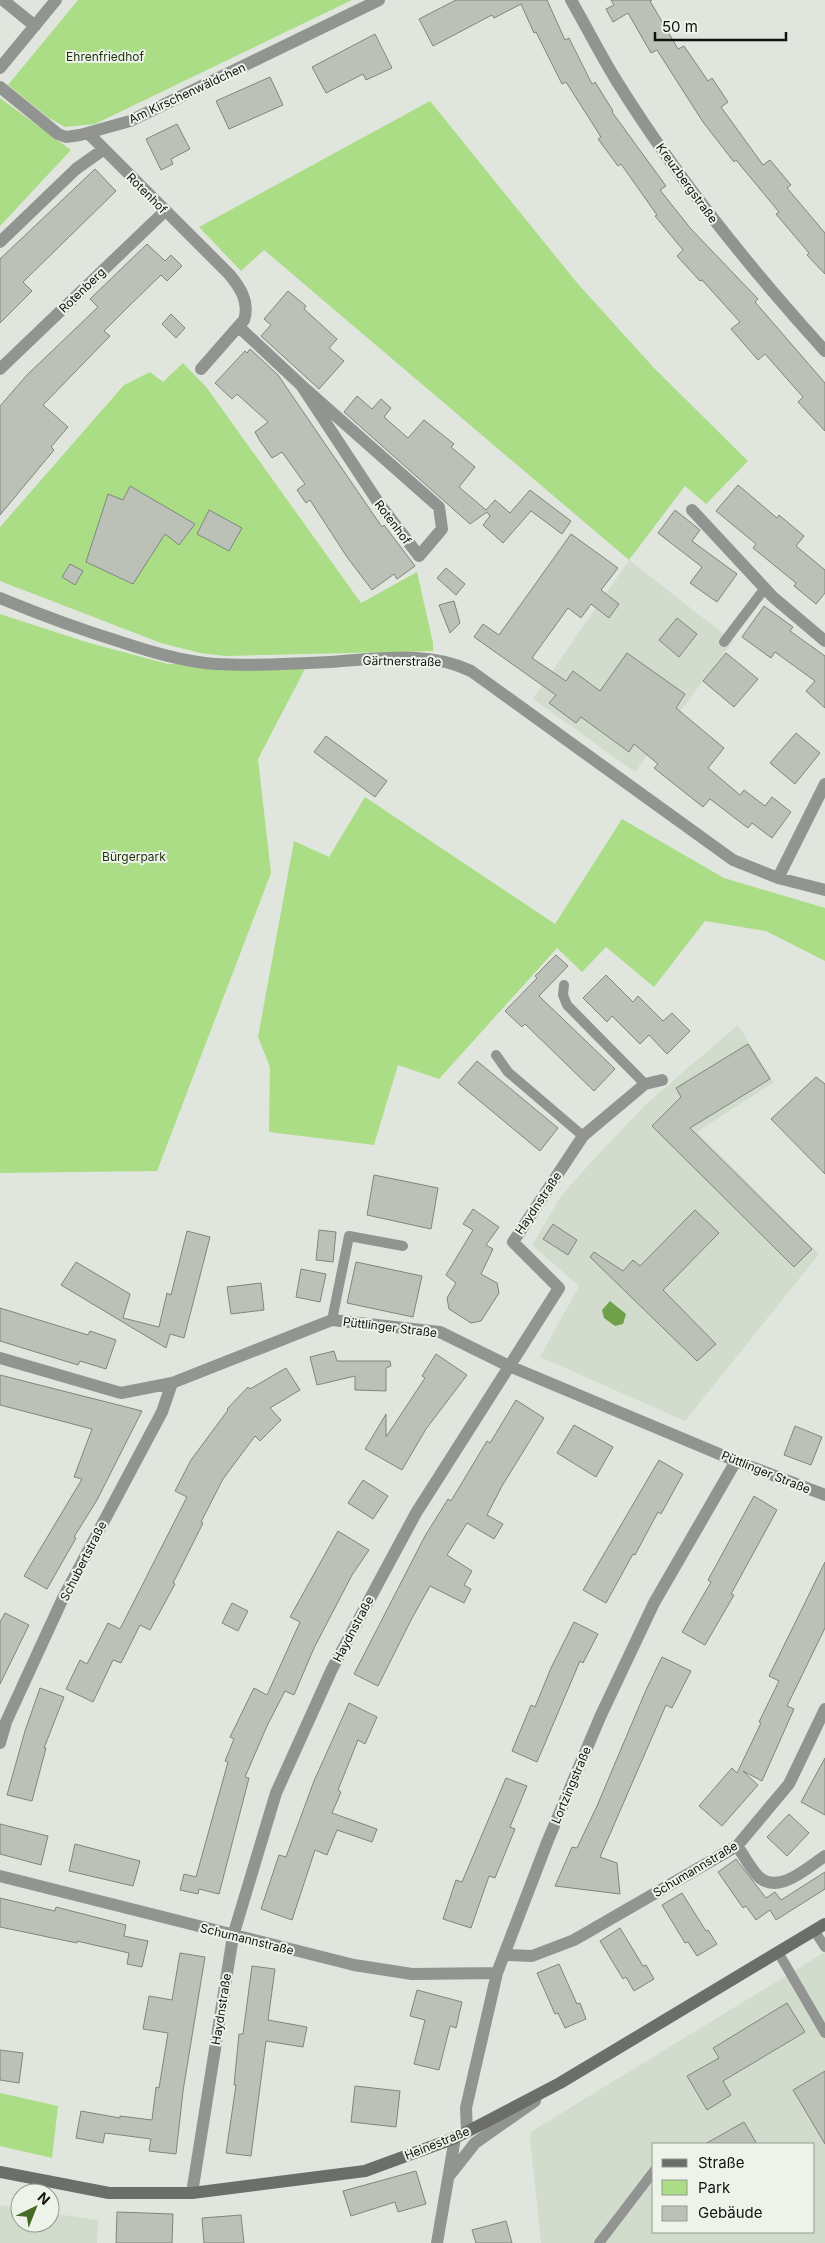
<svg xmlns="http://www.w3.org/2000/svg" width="825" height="2243" font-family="Inter,sans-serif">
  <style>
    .built { fill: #d2dccc; fill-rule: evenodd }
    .green { fill: #abdd87 }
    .water { fill: #70a04a }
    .building { fill: #bcc1b8; stroke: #80857d }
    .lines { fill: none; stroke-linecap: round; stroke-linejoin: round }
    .service { stroke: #929491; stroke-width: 10 }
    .minor { stroke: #929491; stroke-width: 12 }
    .secondary { stroke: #6b6e69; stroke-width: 12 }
    .labels { text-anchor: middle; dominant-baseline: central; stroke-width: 4; stroke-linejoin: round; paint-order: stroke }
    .park-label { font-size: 12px; fill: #1d300c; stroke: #eef3ea }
    .street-label { font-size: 12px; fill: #121310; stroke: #eef3ea }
  </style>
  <rect width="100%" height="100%" fill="#e0e6dd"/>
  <path class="built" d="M629 560 733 641 635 772 533 699Z
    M738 1025 774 1082 697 1132 819 1254 685 1421 540 1357 579 1286 532 1245 561 1196 594 1159 647 1103Z
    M825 1952V2243H541L530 2138 532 2131ZM654 2144H814V2232H654Z
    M0 2205 20 2208V2223H50V2213L98 2220 97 2243H0Z"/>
  <path class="green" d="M78 0H352L95 124 65 127 49 118 8 85Z
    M0 98 71 150 0 226Z
    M430 101 578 284 654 368 748 461 706 504 685 486 629 560 264 250 241 271 199 227Z
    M183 363 207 388 361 603 417 572 433 643V651L225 656 200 653 161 643 0 581V527L124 385 150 372 163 382Z
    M0 614 86 642 168 664 306 667 258 759 271 873 157 1171 0 1173Z
    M365 797 555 924 622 819 724 878 825 908V961L766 931 705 921 654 987 606 947 582 972 557 948 439 1079 398 1065 374 1145 269 1132 270 1067 258 1037 294 841 329 857Z
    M0 2093 58 2106 52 2158 0 2146Z"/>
  <path class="water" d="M610 1301 626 1314 623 1324 615 1326 604 1318 602 1310Z"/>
  <path class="building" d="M456 0H547L565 40 569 38 592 84 595 82 613 111 612 112 666 186 660 190 691 229 758 299 755 302 825 383V431L798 402 803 397 765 354 758 360 731 329 740 322 702 280 700 281 677 256 683 250 655 216 657 215 621 164 618 166 598 139 601 137 566 82 562 84 536 32 534 33 521 4 494 18 492 15 433 46 419 19Z
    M611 0H652L650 1 678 49 684 46 708 81 712 78 728 102 721 107 763 165 770 160 791 185 787 188 825 233V274L807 255 809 253 776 214 779 212 736 160 734 162 703 122 657 50 651 53 628 13 613 22 606 9 614 5Z
    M375 34 392 68 366 80 363 74 326 93 312 67Z
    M270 77 283 105 229 129 216 101Z
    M177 124 190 149 171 159 173 164 161 170 146 139Z
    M95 169 116 191 23 282 32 291 0 323V259Z
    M147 244 165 261 171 255 182 266 167 281 161 275 128 307 104 331 110 336 43 405 68 427 51 447 54 450 0 515V406L27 375 98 307 90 299Z
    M288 291 306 306 304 309 337 339 329 348 344 361 319 389 261 336 271 325 264 319Z
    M171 314 185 328 176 338 162 324Z
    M250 349 278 375 382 527 384 525 415 566 397 579 394 574 372 590 347 557 310 500 306 503 297 490 305 484 282 452 272 458 260 441 255 432 268 422 237 394 232 399 215 383 245 351 247 353Z
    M357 396 372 409 381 399 391 408 384 417 408 438 424 420 454 444 451 447 475 467 459 487 486 510 495 500 510 513 530 490 571 521 562 534 531 511 503 543 483 525 490 516 487 512 470 524 344 412Z
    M738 485 777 518 779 515 804 536 796 546 825 570V593L816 604 794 586 796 583 753 548 756 544 716 511Z
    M130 486 195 524 179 545 165 534 133 584 86 562 108 494 123 500Z
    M209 510 242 528 229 551 197 534Z
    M675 510 700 530 692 541 737 574 717 602 690 583 702 567 658 533Z
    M571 534 618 568 601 590 619 604 609 618 591 604 581 618 568 608 532 658 566 681 573 671 600 691 627 653 685 694 676 708 724 748 708 768 740 795 744 790 765 806 772 797 791 812 772 838 752 823 748 828 710 799 703 807 654 768 658 764 634 744 629 752 581 717 576 723 549 703 556 695 474 637 483 624 499 635Z
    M70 564 83 571 75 585 62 577Z
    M446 568 465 584 456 595 437 578Z
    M454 601 460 623 450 633 439 605Z
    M764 606 793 627 790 631 825 656V708L806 691 815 681 775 652 771 658 742 637Z
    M677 618 697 634 679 657 659 640Z
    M726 653 758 679 734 707 703 681Z
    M796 733 820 753 795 784 770 763Z
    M326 736 387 781 375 797 314 752Z
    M556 955 568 966 539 996 615 1069 594 1091 525 1024 522 1027 505 1011 537 978 535 976Z
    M606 975 633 1002 638 996 663 1021 672 1013 690 1031 667 1054 649 1035 640 1044 612 1016 607 1022 583 998Z
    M748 1044 770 1079 690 1128 812 1249 794 1267 652 1126 681 1097 676 1088Z
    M477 1061 558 1128 540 1151 458 1083Z
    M816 1077 825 1084V1174L771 1119Z
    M374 1175 438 1188 431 1229 367 1215Z
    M473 1209 499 1227 486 1245 493 1249 481 1274 497 1283 499 1293 481 1321 471 1323 449 1309 447 1298 456 1283 446 1275 473 1230 463 1224Z
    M695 1210 719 1233 663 1290 716 1344 697 1361 590 1257 594 1252 623 1271 633 1260 640 1266Z
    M553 1224 577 1240 568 1255 543 1239Z
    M319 1230 336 1232 333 1262 316 1260Z
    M187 1231 210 1237 184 1338 170 1334 166 1348 61 1285 76 1262 130 1294 123 1318 159 1327 167 1293 171 1295Z
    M356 1262 422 1276 413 1317 347 1303Z
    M301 1269 326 1274 320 1302 296 1297Z
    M261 1283 264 1310 231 1314 227 1287Z
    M0 1308 88 1335 90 1331 116 1340 106 1369 80 1361 78 1365 0 1341Z
    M334 1351 337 1361H390L391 1366 386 1368V1391L355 1390V1376L317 1385 310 1357Z
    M436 1354 467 1375 426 1429 402 1470 365 1449 386 1414V1437L425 1378 422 1376Z
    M286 1368 300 1390 270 1408 281 1420 260 1441 255 1436 223 1479 201 1522 203 1523 173 1583 175 1584 150 1630 140 1625 121 1663 113 1660 93 1702 66 1689 80 1660 87 1664 108 1623 120 1629 187 1497 175 1491 191 1460 228 1410 227 1409 248 1387 250 1389Z
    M0 1375 142 1411 97 1500 74 1537 76 1538 47 1589 24 1576 82 1479 74 1477 92 1429 0 1405Z
    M516 1400 544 1418 502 1486 487 1515 503 1524 494 1539 467 1523 447 1555 472 1571 464 1585 471 1589 464 1603 430 1586 411 1620 378 1686 354 1674 425 1536 448 1499 451 1501 487 1441 490 1443Z
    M574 1425 613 1447 596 1477 557 1453Z
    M795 1426 822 1437 811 1465 784 1455Z
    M659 1460 683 1474 661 1514 658 1512 635 1555 633 1554 606 1603 583 1590Z
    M363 1480 388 1496 373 1519 348 1503Z
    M754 1496 777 1510 731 1594 734 1595 705 1645 682 1632 711 1582 708 1580Z
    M338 1531 369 1550 352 1575 314 1648 294 1695 285 1691 267 1726 245 1777 249 1778 219 1894 199 1889 198 1894 180 1890 184 1874 196 1877 228 1762 225 1761 234 1739 230 1737 254 1688 267 1695 300 1622 290 1617Z
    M825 1562V1628L787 1706 794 1709 762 1781 743 1771 758 1785 722 1826 699 1806 732 1768 737 1773 761 1723 759 1722 779 1681 769 1676Z
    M232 1603 248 1611 238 1631 222 1623Z
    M5 1613 29 1625 0 1684V1622Z
    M574 1622 598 1634 583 1663 580 1661 537 1762 512 1751 531 1705 535 1707 551 1668Z
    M662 1657 691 1671 672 1708 666 1705 600 1857 617 1863 620 1894 555 1886 572 1847 577 1848 597 1806 646 1690Z
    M40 1688 64 1697 44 1748H46L32 1801 7 1795 25 1731Z
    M349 1703 377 1717 365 1744 358 1740 338 1790 341 1792 332 1813 377 1829 372 1842 337 1830 327 1855 315 1850 292 1920 261 1909 279 1855 286 1857 314 1781Z
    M825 1758V1815L801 1802Z
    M506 1778 527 1786 510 1827 515 1829 495 1878 489 1876 471 1928 443 1919 456 1880 462 1882Z
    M789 1814 809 1833 787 1856 767 1837Z
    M0 1824 48 1836 41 1865 0 1854Z
    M75 1844 140 1861 133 1886 69 1871Z
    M736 1859 766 1898 775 1892 781 1900 825 1872V1889L776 1920 770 1910 756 1920 746 1906 743 1908 718 1872Z
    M682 1893 706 1931 708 1930 717 1944 697 1956 688 1942 685 1943 662 1905Z
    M0 1898 55 1911 56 1907 126 1925 124 1936 148 1941 142 1967 127 1964 129 1953 77 1941V1943L0 1927Z
    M620 1928 643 1966 646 1965 654 1979 634 1991 626 1977 623 1979 600 1941Z
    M180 1953 205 1957 183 2091 176 2154 149 2151 151 2139 105 2133 103 2143 76 2138 81 2111 120 2118V2116L152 2120 156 2087 159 2088 168 2033 143 2029 149 1996 172 2000Z
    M559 1964 577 2004 580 2003 586 2019 565 2028 558 2013 555 2014 537 1973Z
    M252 1966 275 1969 268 2020 307 2027 303 2047 266 2041 251 2156 226 2153 236 2085H234L239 2034H243Z
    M417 1990 462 2002 456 2028 450 2026 439 2070 414 2064 425 2020 410 2016Z
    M787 2003 805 2032 723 2081 731 2095 707 2110 687 2076 719 2058 713 2048Z
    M0 2050 23 2053 19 2083 0 2080Z
    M825 2071V2144L793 2090Z
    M355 2086 400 2091 396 2127 351 2122Z
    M744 2122 757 2144H705Z
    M416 2171 426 2204 398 2212 395 2202 351 2216 343 2191Z
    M117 2212 173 2214 172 2243H116Z
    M241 2215 244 2243H204L202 2218Z
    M506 2221 512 2243H476L472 2230Z"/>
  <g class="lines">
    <path class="service" d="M724 642 765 588
      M564 985 563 995 567 1005 645 1084
      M496 1055 508 1072 583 1136
      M332 1320 349 1236 403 1246
      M814 1930 825 1947
      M778 1952 825 2033
      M599 2243 654 2171"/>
    <path class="minor" d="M3 0 35 26
      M571 0C586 26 600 54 616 80 676 177 748 266 825 351
      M0 68 56 0
      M0 87 58 134 66 137 80 135 130 121 379 0
      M88 133 229 274C240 287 250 302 244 320L201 369
      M0 242 76 169 104 149
      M239 327 301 385 378 502 419 556 442 529 439 507 301 385
      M0 369 165 211
      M692 510 773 597 825 641
      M0 598C41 615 82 630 124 643 154 653 185 662 216 664 253 666 293 664 330 662 376 659 428 650 471 671L733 860 778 878 825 890
      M778 878 825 784
      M0 1358 121 1393 172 1383 332 1320 440 1332 509 1366 736 1461 825 1495
      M0 1743 6 1722 63 1598 162 1412 172 1383
      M737 1846C744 1855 751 1870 760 1878 780 1894 808 1867 825 1856
      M0 1876 354 1965 412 1974 497 1973
      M505 1955 532 1956 574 1940 737 1846 789 1784 825 1709
      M467 2131 466 2108 497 1973 548 1840 601 1715 654 1603 736 1461
      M449 2176 475 2143 535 2101
      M192 2193 233 1936 276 1793 332 1669 416 1513 559 1288 513 1242 583 1136 645 1084 662 1080
      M437 2243 455 2138"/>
    <path class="secondary" d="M0 2172 109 2193H192L365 2171 455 2138 560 2083 825 1924"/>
  </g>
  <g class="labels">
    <g class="park-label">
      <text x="105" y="56">Ehrenfriedhof</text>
      <text x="134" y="856">Bürgerpark</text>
    </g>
    <g class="street-label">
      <text transform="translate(187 93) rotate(-25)">Am Kirschenwäldchen</text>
      <text transform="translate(687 183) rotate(54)">Kreuzbergstraße</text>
      <text transform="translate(147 193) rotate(45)">Rotenhof</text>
      <text transform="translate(82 290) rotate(-44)">Rotenberg</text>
      <text transform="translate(393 522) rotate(53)">Rotenhof</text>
      <text transform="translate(402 661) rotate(1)">Gärtnerstraße</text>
      <text transform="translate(538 1203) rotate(-56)">Haydnstraße</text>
      <text transform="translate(390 1327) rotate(7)">Püttlinger Straße</text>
      <text transform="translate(766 1472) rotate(22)">Püttlinger Straße</text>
      <text transform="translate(83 1561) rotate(-63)">Schubertstraße</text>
      <text transform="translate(353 1629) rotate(-62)">Haydnstraße</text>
      <text transform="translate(571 1785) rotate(-67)">Lortzingstraße</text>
      <text transform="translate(695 1869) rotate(-31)">Schumannstraße</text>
      <text transform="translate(247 1939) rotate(14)">Schumannstraße</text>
      <text transform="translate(221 2009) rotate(-81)">Haydnstraße</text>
      <text transform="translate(437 2143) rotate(-22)">Heinestraße</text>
    </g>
  </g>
  <rect x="652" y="2143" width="162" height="90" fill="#eef3ea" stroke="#969993"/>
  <rect x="662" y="2159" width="25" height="8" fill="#6b6e69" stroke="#969993"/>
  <text x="698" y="2168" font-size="15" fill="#121310">Straße</text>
  <rect x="662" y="2180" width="25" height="15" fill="#abdd87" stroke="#969993"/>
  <text x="698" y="2193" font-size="15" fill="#121310">Park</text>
  <rect x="662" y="2206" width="25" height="15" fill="#bcc1b8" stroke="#969993"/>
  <text x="698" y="2218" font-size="15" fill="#121310">Gebäude</text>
  <g transform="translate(35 2208) rotate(43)"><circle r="24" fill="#eef3ea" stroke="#969993"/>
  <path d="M0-4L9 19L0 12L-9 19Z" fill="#456b25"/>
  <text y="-8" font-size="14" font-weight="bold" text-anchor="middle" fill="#121310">N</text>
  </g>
  <path d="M655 32v8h131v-8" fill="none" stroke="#121310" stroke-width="2.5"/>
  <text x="662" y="32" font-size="15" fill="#121310" stroke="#eef3ea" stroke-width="4" paint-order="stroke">50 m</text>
</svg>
